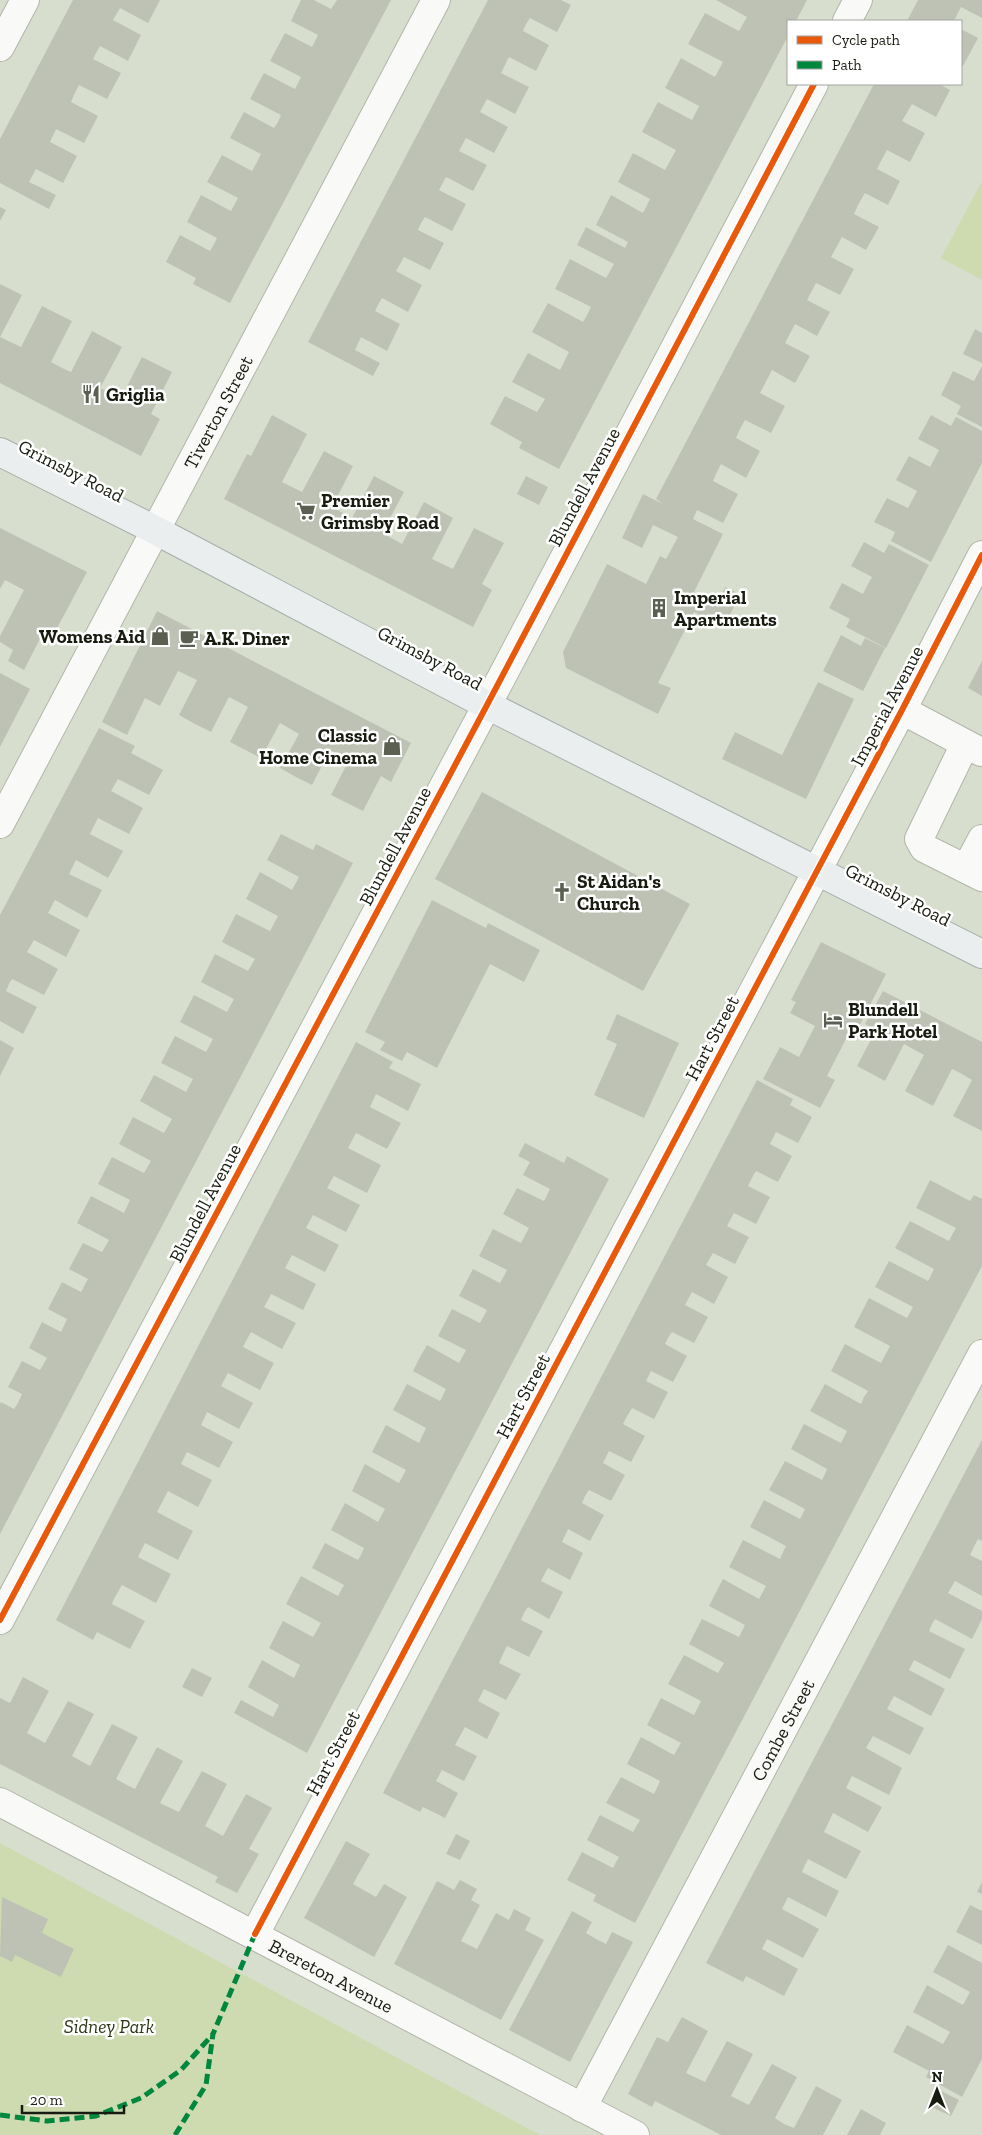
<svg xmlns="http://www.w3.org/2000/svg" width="982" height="2135" font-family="'Zilla Slab',serif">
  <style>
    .green { fill: #cedbb1 }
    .building { fill: #bec2b5 }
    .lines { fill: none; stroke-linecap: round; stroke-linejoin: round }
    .minor-casing { stroke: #b2b6a9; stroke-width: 30 }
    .major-casing { stroke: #a6aead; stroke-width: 30 }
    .minor { stroke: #f9faf8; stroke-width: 28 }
    .major { stroke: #eaeeef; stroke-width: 28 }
    .quiet { stroke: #00873e; stroke-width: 5; stroke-dasharray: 10 5; stroke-linecap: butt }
    .cycleway-casing { stroke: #fff; stroke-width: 9 }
    .cycleway { stroke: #e8590c; stroke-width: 6 }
    .labels { text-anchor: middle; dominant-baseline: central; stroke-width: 5; stroke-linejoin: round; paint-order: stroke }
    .poi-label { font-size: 19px; font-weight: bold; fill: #181b10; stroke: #fff; text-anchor: start }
    .street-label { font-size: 19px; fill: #181b10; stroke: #fff }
    .park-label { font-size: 19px; font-style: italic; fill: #2e3715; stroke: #fff }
  </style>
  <rect width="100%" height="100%" fill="#d8decd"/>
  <path class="green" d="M982 181V280L941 258Z
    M0 1843 540 2135H0Z"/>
  <path class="building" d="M73 0H160L148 23 120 8 113 20 141 35 128 61 100 46 96 53 93 59 121 73 107 99 79 85 74 95 71 102 98 116 84 143 56 129 50 142 77 156 63 183 36 169 29 182 56 195 49 209 0 183V139Z
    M301 0H314L331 9 337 0H391L230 303 193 284 196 278 166 262 180 235 210 251 214 244 217 238 187 222 201 195 231 211 238 198 207 182 222 155 252 171 257 162 261 154 230 138 244 112 274 128 278 122 281 115 250 99 264 73 295 89 301 77 270 61 285 33 312 47 318 35 291 21Z
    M488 0H561L571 5 557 32 530 18 526 24 523 31 549 45 536 71 509 57 501 73 529 87 515 114 487 99 480 112 508 127 494 153 466 138 459 151 487 165 473 191 446 177 439 190 466 204 452 231 425 217 421 223 418 230 444 243 430 270 404 257 396 271 422 285 408 312 382 298 378 305 375 311 400 324 387 351 361 337 355 350 380 363 373 376 308 342Z
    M716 0H807L796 21H788V36L559 469 519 448 522 442 490 424 505 396 537 412 545 399 512 382 528 353 560 370 569 352 532 332 548 303 583 322 587 315 591 307 555 289 570 259 606 278 614 264 577 245 586 227 625 248 628 242 596 225 611 195 643 213 650 199 618 182 633 153 665 170 676 150 642 132 658 102 692 120 699 106 665 88 681 58 715 77 723 62 688 44 705 13 739 31 747 17Z
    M918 0H982V18L961 7 954 21H907Z
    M961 29 978 38 963 66 961 65Z
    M874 84H939L950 90 936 117 912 104 902 121 925 133 910 162 887 150 881 161 877 169 900 181 888 205 865 193 858 205 854 214 879 227 866 250 842 237 831 257 854 269 840 295 816 283 807 300 830 312 817 336 795 324 785 343 810 356 795 383 772 370 760 393 785 406 771 433 745 420 739 431 736 438 760 451 746 478 721 464 716 474 713 481 738 494 723 523 697 510 693 519 723 534 694 592 717 604 725 587 740 594 724 627 694 612 658 683 671 688 658 714 566 668 563 652 607 564 646 584 660 556 666 559 678 537 653 525 642 548 622 538 643 494 663 504 656 499Z
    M0 207 6 210 0 221Z
    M0 284 22 295 0 337 21 347 42 306 72 321 51 362 60 367 71 372 92 331 122 347 100 388 121 398 142 357 172 372 151 414 160 419 141 456 0 383Z
    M975 329 982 333V363L963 354Z
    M982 366V427L957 414 961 406 941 395 953 371 974 381Z
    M272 415 307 434 282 482 302 492 324 451 353 466 332 507 352 518 374 476 404 492 382 533 402 544 424 502 453 518 432 559 453 569 474 528 504 543 482 584 492 590 473 627 224 499 247 454 251 456Z
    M931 415 951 426 956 417 982 431V463L931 562 891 541 895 532 874 522 887 498 908 508 917 491 896 480 909 456 930 467 939 450 918 439Z
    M526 476 548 487 539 505 517 494Z
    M0 528 87 572 55 632 46 627 24 670 8 661 13 650 0 642V636L24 590 5 580 0 589Z
    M864 542 884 553 889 544 929 565 886 648 846 627 850 619 829 608 842 583 863 594 867 586 872 577 851 566Z
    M157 611 411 743 391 782 381 776 363 811 331 795 349 760 330 750 312 785 296 777 280 768 299 734 280 723 261 758 230 742 248 707 229 697 211 732 195 724 179 715 197 680 178 671 160 706 145 698 127 735 102 722Z
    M841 635 861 646 865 638 885 648 863 691 823 671Z
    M982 661V696L968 688Z
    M0 673 30 689 0 747Z
    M818 682 854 699 806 799 722 759 735 732 782 755Z
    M99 728 135 746 131 753 163 770 149 795 118 779 111 791 143 808 129 834 98 818 90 834 123 851 108 878 76 860 69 874 102 890 87 918 55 900 48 913 80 930 66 957 34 940 27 952 58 969 44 995 12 979 9 984 6 991 37 1007 23 1034 0 1021V915Z
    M482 792 690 904 643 991 435 879Z
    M281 834 313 850 316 844 353 863 0 1534V1404L1 1402 14 1409 18 1403 22 1394 8 1387 22 1361 40 1370 47 1358 29 1348 42 1322 61 1332 67 1319 48 1309 62 1282 81 1292 88 1279 69 1269 83 1243 102 1252 109 1240 77 1223 91 1196 124 1213 130 1200 98 1184 112 1157 144 1173 151 1161 119 1144 133 1117 164 1133 172 1119 140 1101 154 1075 186 1092 193 1079 161 1063 175 1036 206 1052 213 1039 180 1022 194 995 227 1012 234 999 201 982 215 954 248 971 255 959 222 942 236 914 270 931 278 916 246 899 260 872 292 890 299 877 267 860Z
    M432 900 486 928 488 923 540 950 524 982 490 964 437 1068 407 1052 402 1061 380 1050 385 1042 365 1032Z
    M821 942 886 974 855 1034 850 1031 827 1076 835 1080 820 1108 763 1079 780 1047 799 1057 815 1026 790 1013 796 1002 791 1000Z
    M883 991 982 1042V1131L953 1116 972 1080 962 1074 952 1069 933 1106 905 1091 924 1055 904 1044 885 1081 857 1066 876 1030 865 1024Z
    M617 1014 679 1043 644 1118 594 1095 617 1044 606 1039Z
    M0 1040 14 1048 0 1076Z
    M356 1042 393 1062 389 1068 421 1084 408 1111 376 1094 370 1107 401 1123 387 1149 356 1133 348 1148 381 1165 367 1193 334 1176 327 1188 360 1205 346 1232 313 1215 306 1228 339 1245 325 1272 292 1255 285 1268 316 1284 303 1310 271 1294 268 1300 264 1307 296 1323 282 1349 251 1332 245 1343 243 1347 274 1363 260 1390 228 1373 221 1386 253 1403 239 1429 207 1412 204 1419 201 1425 233 1442 219 1468 187 1452 181 1464 212 1480 198 1507 168 1491 157 1512 193 1531 178 1560 145 1543 138 1557 171 1574 156 1603 122 1585 115 1597 112 1604 145 1621 130 1649 97 1632 93 1640 56 1620Z
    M757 1080 793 1099 790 1105 812 1117 798 1143 776 1132 770 1144 792 1156 778 1182 756 1171 753 1176 748 1186 770 1197 756 1224 734 1213 727 1226 749 1237 735 1264 713 1253 706 1265 728 1277 714 1304 692 1292 685 1305 708 1317 694 1343 672 1332 668 1338 665 1344 687 1356 673 1382 651 1371 646 1381 668 1392 654 1419 632 1408 626 1418 623 1424 645 1436 631 1462 609 1451 603 1463 625 1475 611 1501 589 1490 585 1496 582 1503 604 1515 590 1541 568 1529 562 1542 583 1553 570 1580 548 1568 544 1575 541 1581 563 1592 549 1619 528 1607 524 1613 521 1620 543 1631 529 1657 507 1646 504 1652 499 1663 521 1674 506 1700 484 1689 478 1701 500 1713 487 1739 465 1727 455 1745 477 1756 464 1781 442 1770 436 1781 458 1793 445 1818 423 1807 420 1812 383 1793Z
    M525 1143 564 1163 567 1156 609 1179 307 1753 234 1713 241 1700 273 1717 279 1705 248 1687 262 1660 294 1678 300 1665 269 1648 283 1621 313 1637 321 1623 286 1604 301 1576 338 1596 344 1585 312 1568 325 1543 358 1560 361 1555 364 1548 331 1530 345 1503 378 1522 385 1509 352 1491 365 1464 399 1483 406 1470 372 1452 386 1425 419 1443 426 1428 393 1410 407 1384 440 1401 446 1389 413 1371 420 1357 427 1345 459 1363 466 1350 438 1336 452 1309 480 1323 487 1310 459 1296 473 1269 500 1283 504 1276 507 1270 479 1256 493 1229 521 1243 529 1228 503 1214 517 1188 544 1201 550 1189 523 1175 530 1162 518 1156Z
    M930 1180 970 1201 974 1195 982 1199V1266L635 1923 593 1901 596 1895 567 1880 582 1852 613 1868 616 1862 619 1857 587 1840 600 1815 633 1832 640 1820 606 1803 621 1777 654 1794 660 1781 627 1764 641 1737 674 1755 681 1743 647 1725 661 1698 694 1715 701 1701 668 1684 684 1655 718 1673 724 1663 689 1644 702 1619 739 1637 745 1625 709 1606 723 1579 759 1599 766 1586 729 1567 743 1540 780 1559 783 1552 786 1546 750 1527 764 1500 800 1519 805 1509 769 1490 785 1461 822 1480 825 1474 827 1469 791 1449 804 1424 841 1443 847 1431 810 1411 825 1384 861 1404 864 1397 868 1391 831 1371 845 1344 881 1363 890 1346 854 1327 869 1298 907 1318 913 1307 875 1287 889 1261 928 1281 934 1269 895 1248 910 1221 949 1241 952 1235 956 1228 916 1208Z
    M982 1440V1541L978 1539 970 1555 982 1561V1596L955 1581 948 1593 982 1611V1619L972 1639 935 1619 932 1624 929 1631 965 1649 950 1679 914 1660 909 1670 945 1689 931 1716 894 1696 887 1709 924 1728 910 1755 873 1736 866 1748 902 1768 889 1795 852 1776 846 1788 882 1807 868 1832 833 1813 824 1832 861 1851 846 1879 808 1859 805 1865 802 1872 839 1891 826 1917 788 1897 782 1909 819 1929 803 1958 767 1939 762 1949 798 1969 784 1996 746 1976 743 1982 706 1963Z
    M192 1668 212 1678 202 1697 182 1687Z
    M23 1677 49 1691 27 1733 45 1743 68 1701 94 1714 72 1756 90 1766 112 1724 138 1737 116 1779 125 1784 135 1789 157 1747 183 1761 160 1803 179 1812 202 1771 227 1784 205 1826 223 1836 246 1794 272 1808 249 1849 259 1854 237 1893 215 1882 218 1877 0 1764V1698L10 1703Z
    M456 1834 470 1841 460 1860 446 1854Z
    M346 1841 370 1854 353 1884 376 1897 384 1884 407 1897 374 1957 304 1918Z
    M460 1880 477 1889 471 1900 480 1905 461 1941 477 1949 496 1913 509 1920 514 1909 531 1918 525 1930 544 1940 501 2020 394 1964 437 1881 454 1890Z
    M982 1882V1894L977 1892Z
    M2 1897 48 1919 42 1933 74 1949 61 1977 15 1955 12 1962 0 1956Z
    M970 1905 982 1911V1945L956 1932Z
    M572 1911 592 1922 586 1933 596 1939 606 1944 612 1932 633 1942 570 2062 509 2030Z
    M948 1945 982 1963V2059L962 2097 926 2077 929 2071 893 2052 907 2025 943 2044 950 2032 913 2012 927 1985 963 2005 970 1992 933 1972Z
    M682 2017 708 2031 686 2073 705 2082 727 2041 753 2054 731 2096 749 2105 772 2064 797 2077 775 2118 784 2124 794 2128 816 2086 842 2100 823 2135H721L655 2101 652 2107 628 2094 657 2037 668 2042Z
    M937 2089 959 2100 951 2116 929 2106Z
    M861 2109 886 2123 880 2135H847Z"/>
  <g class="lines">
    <g class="minor-casing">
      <g id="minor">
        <path d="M847 21 858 0"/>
        <path d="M0 47 25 0"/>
        <path d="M902 710 981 752"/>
        <path d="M965 744 919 839 924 848 982 877"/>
        <path id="s1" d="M0 824 436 0"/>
        <path d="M966 869 982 839"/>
        <path d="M0 1620 487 705 814 84"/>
        <path id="s2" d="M0 1802 635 2135"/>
        <path d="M255 1934 902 710 982 555"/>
        <path id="s3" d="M582 2108 982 1354"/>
      </g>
    </g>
    <g class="major-casing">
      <path id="major" d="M0 452 155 530 487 705 982 954"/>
    </g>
    <use href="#minor" class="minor"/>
    <use href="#major" class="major"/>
    <path class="quiet" d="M0 2115 47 2121 96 2116 141 2098 181 2070 213 2034
      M175 2135 206 2085 213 2034 255 1934"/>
    <g class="cycleway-casing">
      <path id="cycleway" d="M0 1620 487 705 814 84
        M255 1934 902 710 982 555"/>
    </g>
    <use href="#cycleway" class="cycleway"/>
  </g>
  <defs>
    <g id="restaurant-bare" transform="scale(1.5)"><path d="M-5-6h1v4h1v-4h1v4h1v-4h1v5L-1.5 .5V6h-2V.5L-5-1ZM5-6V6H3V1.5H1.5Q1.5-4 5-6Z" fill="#5b5f52" stroke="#fff" stroke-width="2.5" paint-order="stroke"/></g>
    <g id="supermarket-bare" transform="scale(1.5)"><path d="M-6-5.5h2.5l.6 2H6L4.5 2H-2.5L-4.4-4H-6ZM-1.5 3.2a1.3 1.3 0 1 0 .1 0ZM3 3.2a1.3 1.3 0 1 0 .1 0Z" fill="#5b5f52" stroke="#fff" stroke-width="2.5" paint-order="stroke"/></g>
    <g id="building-bare" transform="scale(1.5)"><path d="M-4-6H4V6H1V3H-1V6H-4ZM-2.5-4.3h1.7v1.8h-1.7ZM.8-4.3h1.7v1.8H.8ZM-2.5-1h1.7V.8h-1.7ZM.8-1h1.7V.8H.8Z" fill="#5b5f52" stroke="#fff" stroke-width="2.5" paint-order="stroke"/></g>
    <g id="shop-bare" transform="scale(1.5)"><path d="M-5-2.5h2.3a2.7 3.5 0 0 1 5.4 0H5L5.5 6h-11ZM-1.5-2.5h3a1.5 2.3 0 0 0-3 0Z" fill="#5b5f52" stroke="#fff" stroke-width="2.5" paint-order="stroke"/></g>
    <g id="cafe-bare" transform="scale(1.5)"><path d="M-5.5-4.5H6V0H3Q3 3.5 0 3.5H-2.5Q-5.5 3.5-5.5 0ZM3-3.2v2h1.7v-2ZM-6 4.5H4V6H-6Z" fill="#5b5f52" stroke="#fff" stroke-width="2.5" paint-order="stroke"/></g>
    <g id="church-bare" transform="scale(1.5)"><path d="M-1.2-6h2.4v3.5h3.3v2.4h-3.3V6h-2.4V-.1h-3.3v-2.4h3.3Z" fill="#5b5f52" stroke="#fff" stroke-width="2.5" paint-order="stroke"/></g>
    <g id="hotel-bare" transform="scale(1.5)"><path d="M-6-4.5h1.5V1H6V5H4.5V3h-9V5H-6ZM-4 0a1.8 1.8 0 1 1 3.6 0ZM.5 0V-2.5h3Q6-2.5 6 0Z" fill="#5b5f52" stroke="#fff" stroke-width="2.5" paint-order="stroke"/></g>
  </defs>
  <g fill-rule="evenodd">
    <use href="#restaurant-bare" x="91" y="394"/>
    <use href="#supermarket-bare" x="306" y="511"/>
    <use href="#building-bare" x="659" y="608"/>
    <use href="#shop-bare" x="160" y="636"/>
    <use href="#cafe-bare" x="189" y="638"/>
    <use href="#shop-bare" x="392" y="746"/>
    <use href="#church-bare" x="562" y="892"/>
    <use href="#hotel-bare" x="833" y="1020"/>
  </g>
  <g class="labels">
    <g class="poi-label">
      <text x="106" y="394">Griglia</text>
      <text x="321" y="500">Premier<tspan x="321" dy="22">Grimsby Road</tspan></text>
      <text x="674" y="597">Imperial<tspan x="674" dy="22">Apartments</tspan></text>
      <text x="145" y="636" text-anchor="end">Womens Aid</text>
      <text x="204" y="638">A.K. Diner</text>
      <text x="377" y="735" text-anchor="end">Classic<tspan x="377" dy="22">Home Cinema</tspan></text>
      <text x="577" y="881">St Aidan's<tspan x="577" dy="22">Church</tspan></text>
      <text x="848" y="1009">Blundell<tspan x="848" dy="22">Park Hotel</tspan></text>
    </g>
    <g class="street-label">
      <text stroke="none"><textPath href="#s1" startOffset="466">Tiverton Street</textPath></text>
      <text transform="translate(71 471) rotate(27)">Grimsby Road</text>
      <text transform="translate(584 487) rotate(-62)">Blundell Avenue</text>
      <text transform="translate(430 658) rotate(28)">Grimsby Road</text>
      <text transform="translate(887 706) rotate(-62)">Imperial Avenue</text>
      <text transform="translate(395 846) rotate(-62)">Blundell Avenue</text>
      <text transform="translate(898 895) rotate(27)">Grimsby Road</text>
      <text transform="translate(712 1038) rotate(-62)">Hart Street</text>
      <text transform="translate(205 1203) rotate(-62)">Blundell Avenue</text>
      <text transform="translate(523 1396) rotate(-62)">Hart Street</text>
      <text stroke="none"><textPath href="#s3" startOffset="428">Combe Street</textPath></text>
      <text transform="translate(333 1753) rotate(-62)">Hart Street</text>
      <text stroke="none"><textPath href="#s2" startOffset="374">Brereton Avenue</textPath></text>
    </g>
    <g class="park-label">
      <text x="109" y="2026">Sidney Park</text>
    </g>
  </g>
  <rect x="787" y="20" width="175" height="65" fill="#ffffff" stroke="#a3a49f"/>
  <rect x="797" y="36" width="25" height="8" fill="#e8590c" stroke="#a3a49f"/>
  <text x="832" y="45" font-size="15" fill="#181b10">Cycle path</text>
  <rect x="797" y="61" width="25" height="8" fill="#00873e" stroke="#a3a49f"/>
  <text x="832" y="70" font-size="15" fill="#181b10">Path</text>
  <g transform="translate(937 2090)" stroke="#ffffff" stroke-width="4" paint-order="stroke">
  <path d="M0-4L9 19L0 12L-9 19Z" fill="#181b10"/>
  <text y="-8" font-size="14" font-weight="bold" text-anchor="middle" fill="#181b10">N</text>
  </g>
  <path d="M22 2105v8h102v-8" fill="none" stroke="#181b10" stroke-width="2.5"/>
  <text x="30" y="2105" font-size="15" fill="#181b10" stroke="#ffffff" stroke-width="4" paint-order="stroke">20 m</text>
</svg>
